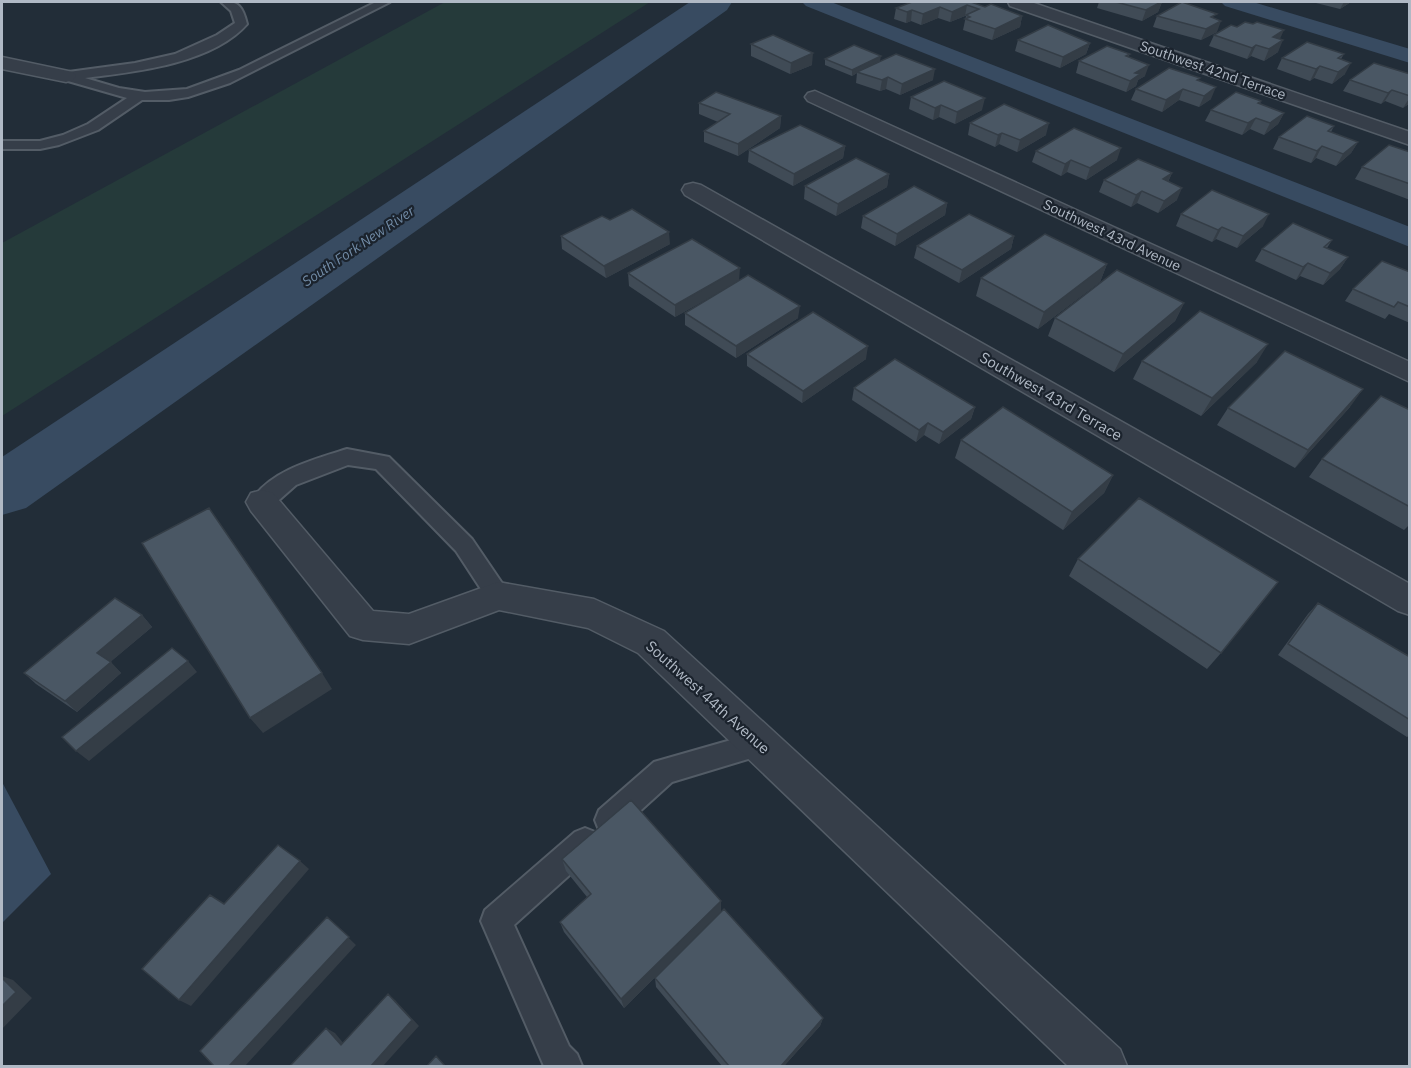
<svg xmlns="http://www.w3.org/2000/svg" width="1411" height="1068" font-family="'IBM Plex Sans',sans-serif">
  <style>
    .green { fill: #253a3a }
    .water { fill: #384b61 }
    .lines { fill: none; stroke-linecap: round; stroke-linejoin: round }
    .canal { fill: #384b61; fill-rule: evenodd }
    .river { fill: #384b61; fill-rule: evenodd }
    .lane-casing { stroke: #535c66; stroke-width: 4 }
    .street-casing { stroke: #535c66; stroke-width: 3 }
    .lane { fill: #363e49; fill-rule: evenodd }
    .street { fill: #363e49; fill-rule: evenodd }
    .wall { fill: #404b56 }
    .shaded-wall { fill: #343d46 }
    .building { fill: #4a5764; stroke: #343d46; stroke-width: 1.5 }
    .labels { text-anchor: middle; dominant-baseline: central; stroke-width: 4.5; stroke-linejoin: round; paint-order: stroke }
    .far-street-label { font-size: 14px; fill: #b0b9c5; stroke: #1b232d }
    .far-water-label { font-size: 14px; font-style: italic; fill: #728ca7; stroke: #1b232d }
    .street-label { font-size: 15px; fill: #b0b9c5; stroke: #1b232d }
  </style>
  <rect width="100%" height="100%" fill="#222d38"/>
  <path class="green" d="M445 2H650L2 416V243Z"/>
  <path class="water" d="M2 782 51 874 2 923Z"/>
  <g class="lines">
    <path class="canal" d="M802 2H831L1410 227V247L806 6Z
      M1221 2H1253L1410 49V63L1225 6Z"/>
    <path class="river" d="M690 2H732L727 10 26 508 2 515V457Z"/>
    <g class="lane-casing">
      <path id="lane" d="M221 2C239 0 243 8 247 24 212 64 134 72 85 78L119 88 145 92 187 89 239 70 376 2H390L230 83 188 97 169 100H142L98 130 59 145 40 149H2V141H40L63 135 88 124 127 98 61 79 59 76 61 73 135 63 175 54 217 35 235 23 231 11Z
        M347 449 389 457 472 539 506 589 510 596 506 603 498 606 490 603 456 551 376 469 348 465 296 485 270 508 262 510 254 508 251 502C268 471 315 459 347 449Z
        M759 732 768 735 772 744 768 753 672 782 619 830 609 834 599 830 595 820 599 810 654 762Z
        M585 828 595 832 599 842 595 852 514 925 569 1046 577 1054 582 1066H544L481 921 485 910 575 832Z"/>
    </g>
    <g class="street-casing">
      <path id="street" d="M1008 2H1031L1410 132V145L1010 6Z
        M2 57 73 72 76 76 73 80 66 82 2 69Z
        M815 91 1410 362V382L808 101 805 97 808 93Z
        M693 183 701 185 1410 584V615L1398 611 685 195 682 190 685 185Z
        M262 490 273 493 373 611 409 614 498 582 594 599 664 631 1120 1049 1127 1066H1068L638 653 588 628 499 610 409 644 363 640 350 636 251 511 246 502 251 493Z"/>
    </g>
    <use href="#lane" class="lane"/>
    <use href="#street" class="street"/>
  </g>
  <path class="wall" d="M971 2 985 7 1022 16 1020 27 992 40 963 30 966 16H965L950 22 938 18 921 25 911 21 906 23 894 19 896 8Z
    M1099 2H1162L1158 12 1142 21 1097 8Z
    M1312 2H1351L1340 9Z
    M1157 16 1215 19 1217 32 1201 40 1153 27Z
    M1214 35 1280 39 1278 52 1264 61 1251 56 1247 59 1209 46Z
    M1018 40 1090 43 1086 54 1060 68 1015 51Z
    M751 44 812 65 790 74 751 56Z
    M1130 54 1128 57 1145 76 1138 80 1136 86 1126 92 1076 73 1079 61Z
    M1344 54 1341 59 1345 74 1332 84 1314 78 1310 81 1277 69 1282 58Z
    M825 59 880 61 933 80 900 95 886 89 880 91 856 83 857 73 852 76 825 65Z
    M1410 74V103L1403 108 1385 101 1381 104 1343 91 1350 80Z
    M1199 81 1211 99 1199 107 1179 100 1162 112 1131 100 1136 89Z
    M911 97 982 110 955 124 939 117 933 120 909 109Z
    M1261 101 1260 104 1284 113 1278 124 1264 135 1250 129 1242 135 1205 121 1211 110Z
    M699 103 781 116 780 128 738 156 704 142V131L718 122 699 114Z
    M970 123 1046 135 1017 152 999 144 995 147 968 135Z
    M1334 126 1331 132 1358 142 1351 153 1336 166 1316 158 1311 163 1273 149 1279 137Z
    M845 146 843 158 793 186 748 162 749 150Z
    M1036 151 1117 160 1086 180 1067 172 1061 176 1032 162Z
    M1410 152V200L1355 179 1362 167Z
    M1172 173 1168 182 1177 200 1158 213 1137 203 1131 207 1099 192 1104 180Z
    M889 174 887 187 836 216 804 199 805 186Z
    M947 203 945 215 895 246 861 228 863 216Z
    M1181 214 1263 226 1237 248 1216 239 1212 242 1176 226Z
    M610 220 670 244 606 278 562 249 561 236Z
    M1014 236 1011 249 959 283 914 258 917 246Z
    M1332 240 1327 248 1348 257 1340 269 1323 285 1300 276 1296 280 1255 261 1262 249Z
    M1107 264 1100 282 1038 329 976 296 981 278Z
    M1410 272V323L1389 314 1385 319 1345 301 1353 289Z
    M628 273 739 280 798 318 736 358 685 325V313L737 282 675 317 629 286Z
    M1184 303 1175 321 1114 372 1048 336 1055 318Z
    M747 354 866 359 802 403 747 366Z
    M1142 361 1257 362 1201 416 1133 379Z
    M854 388 975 407 971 419 939 444 924 435 916 442 852 400Z
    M1350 407 1295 468 1217 425 1228 408Z
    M1410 410V524L1404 530 1309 477 1322 459Z
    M961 440 1113 475 1104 493 1063 530 955 458Z
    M1078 559 1221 653 1207 669 1069 576Z
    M1318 603 1410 657V735L1407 737 1278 655 1308 614Z
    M142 615 152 627 110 662 121 673 77 712 36 684 24 673Z
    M562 859 721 912 624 1008 564 932 560 922 587 897 566 871Z
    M655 978 823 1018 820 1026 784 1066H722L656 987Z"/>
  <path class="shaded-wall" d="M1162 2 1158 12 1142 21 1146 10Z
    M1344 2H1351L1340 9Z
    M967 5 965 16 950 22 952 12Z
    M940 7 938 18 921 25 923 14Z
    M912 10 911 21 906 23 907 12Z
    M1022 16 1020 27 992 40 995 29Z
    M1221 21 1217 32 1201 40 1206 29Z
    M1284 30 1279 41 1273 37Z
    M1283 40 1278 52 1264 61 1269 49Z
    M1090 43 1086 54 1060 68 1063 57Z
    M1256 45 1251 56 1247 59 1252 48Z
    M813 53 812 65 790 74 791 63Z
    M881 56 880 61 857 72V73L852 76V70Z
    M1351 63 1345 74 1332 84 1338 72Z
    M1149 65 1145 76 1138 80 1136 86 1126 92 1130 81 1135 73Z
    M1320 66 1314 78 1310 81 1316 69Z
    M935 69 933 80 900 95 902 84Z
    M888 77 886 89 880 91 882 80Z
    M1216 87 1211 99 1199 107 1204 96Z
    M1183 89 1179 100 1162 112 1166 100Z
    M1392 90 1385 101 1381 104 1388 93Z
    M1410 97V103L1403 108Z
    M985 98 982 110 955 124 957 112Z
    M941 105 939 117 933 120 935 108Z
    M1284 113 1278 124 1264 135 1270 123Z
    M781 116 780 128 738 156V144Z
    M1256 118 1250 129 1242 135 1248 123Z
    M1049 123 1046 135 1017 152 1020 140Z
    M1002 133 999 144 995 147 998 135Z
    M1358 142 1351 153 1336 166 1343 154Z
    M845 146 843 158 793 186 794 174Z
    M1322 146 1316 158 1311 163 1317 151Z
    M1121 148 1117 160 1086 180 1090 168Z
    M1071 160 1067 172 1061 176 1065 164Z
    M1172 173 1166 185 1163 179Z
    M889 174 887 187 836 216 838 204Z
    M1182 188 1177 200 1158 213 1164 201Z
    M1142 191 1137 203 1131 207 1136 195Z
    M947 203 945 215 895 246 897 234Z
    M1269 214 1263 226 1237 248 1243 236Z
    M1222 227 1216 239 1212 242 1218 230Z
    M669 232 670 244 606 278 604 266Z
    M1014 236 1011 249 959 283 962 270Z
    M1348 257 1340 269 1323 285 1330 273Z
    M1308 263 1300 276 1296 280 1303 267Z
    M1107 264 1100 282 1038 329 1044 312Z
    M740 268 739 281 675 317V305Z
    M1184 303 1175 321 1114 372 1123 354Z
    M800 306 798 318 736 358V346Z
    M1268 344 1257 362 1201 416 1212 398Z
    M868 346 866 359 802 403 803 391Z
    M1363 389 1350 407 1295 468 1308 450Z
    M975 407 971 419 939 444 943 432Z
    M928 423 924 435 916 442 919 430Z
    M1113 475 1104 493 1063 530 1072 512Z
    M142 615 152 627 108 664 97 653Z
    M188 661 197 672 89 761 76 751Z
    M111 662 121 673 77 712 65 701Z
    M322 673 332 689 263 733 250 718Z
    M300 861 309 869 191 1006 179 1000Z
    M721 901V912L624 1008 621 999Z
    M327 917 356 945 245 1066H229Z
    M2 976 13 980 32 998 2 1029Z
    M388 994 395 1000 419 1026 383 1066H371Z
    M823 1018 820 1026 784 1066H781Z
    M326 1028 335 1033 349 1050 341 1045Z"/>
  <path class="building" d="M912 2H971L985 7 991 4 1022 16 995 29 965 19 970 17 966 15 979 9 967 5 952 12 940 7 923 14 912 10 907 12 896 8Z
    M1116 2H1161L1146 10Z
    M1182 2 1217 14 1211 17 1221 21 1206 29 1157 16Z
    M1245 22 1253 24 1257 22 1284 30 1273 37 1283 40 1269 49 1256 45 1252 48 1214 35 1231 25 1237 27Z
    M1048 25 1090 43 1063 57 1018 40Z
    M773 35 813 53 791 63 751 44Z
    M1307 42 1344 54 1338 58 1351 63 1338 72 1320 66 1316 69 1282 58Z
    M854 45 881 56 852 70 825 59Z
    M1107 46 1130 54 1126 56 1149 65 1135 73 1140 74 1130 81 1079 61Z
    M896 54 935 69 902 84 888 77 882 80 857 72Z
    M1374 63 1410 74V96L1392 90 1388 93 1350 80Z
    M1169 68 1200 78 1197 80 1216 87 1204 96 1183 89 1166 100 1136 89Z
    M944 81 985 98 957 112 941 105 935 108 911 97Z
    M716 92 781 116 738 144 704 131 730 114 699 103Z
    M1236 92 1261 101 1258 103 1284 113 1270 123 1256 118 1248 123 1211 110Z
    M1004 104 1049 123 1020 140 1002 133 998 135 970 123Z
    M1307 116 1334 126 1328 131 1358 142 1343 154 1322 146 1317 151 1279 137Z
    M800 125 845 146 794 174 749 150Z
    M1074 128 1121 148 1090 168 1071 160 1065 164 1036 151Z
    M1389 145 1410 152V184L1362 167Z
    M856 158 889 174 838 204 805 186Z
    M1138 159 1172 173 1163 179 1182 188 1164 201 1142 191 1136 195 1104 180Z
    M914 186 947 203 897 234 863 216Z
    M1212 190 1269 214 1243 236 1222 227 1218 230 1181 214Z
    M632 209 669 232 604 266 561 236 602 216 610 220Z
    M969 214 1014 236 962 270 917 246Z
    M1293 223 1332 240 1324 247 1348 257 1330 273 1308 263 1303 267 1262 249Z
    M1045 234 1107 264 1044 312 981 278Z
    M692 239 740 268 675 305 628 273Z
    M1382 261 1410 272V307L1398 302 1394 307 1353 289Z
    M1117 270 1184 303 1123 354 1055 318Z
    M748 275 800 306 736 346 685 313Z
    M1200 311 1268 344 1212 398 1142 361Z
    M813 312 868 346 803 391 747 354Z
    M1285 351 1363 389 1308 450 1228 408Z
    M895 359 975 407 943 432 928 423 919 430 854 388Z
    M1381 396 1410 410V507L1322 459Z
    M1003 407 1113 475 1072 512 961 440Z
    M1139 498 1278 582 1221 653 1078 559Z
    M209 508 322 673 250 718 142 543Z
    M115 598 142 615 97 653 111 662 65 701 24 673Z
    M1318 603 1410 657V720L1288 644Z
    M172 648 188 661 76 751 62 737Z
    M631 800 721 901 621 999 560 922 591 894 562 859Z
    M278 845 300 861 179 1000 142 969 210 895 224 904Z
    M724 909 823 1018 781 1066H729L655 978Z
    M327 917 349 937 229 1066H214L200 1051Z
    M2 978 16 992 2 1006Z
    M388 994 412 1020 371 1066H290L326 1028 341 1045Z
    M436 1056 445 1066H427Z"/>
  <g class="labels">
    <g class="far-street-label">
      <text transform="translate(1213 70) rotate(19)">Southwest 42nd Terrace</text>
      <text transform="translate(1112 235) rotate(25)">Southwest 43rd Avenue</text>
    </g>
    <g class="far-water-label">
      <text transform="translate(358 246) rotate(-34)">South Fork New River</text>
    </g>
    <g class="street-label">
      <text transform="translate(1051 396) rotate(30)">Southwest 43rd Terrace</text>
      <text transform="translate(708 697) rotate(42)">Southwest 44th Avenue</text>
    </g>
  </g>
  <rect width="1411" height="1068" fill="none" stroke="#b0b9c5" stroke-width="6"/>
</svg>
